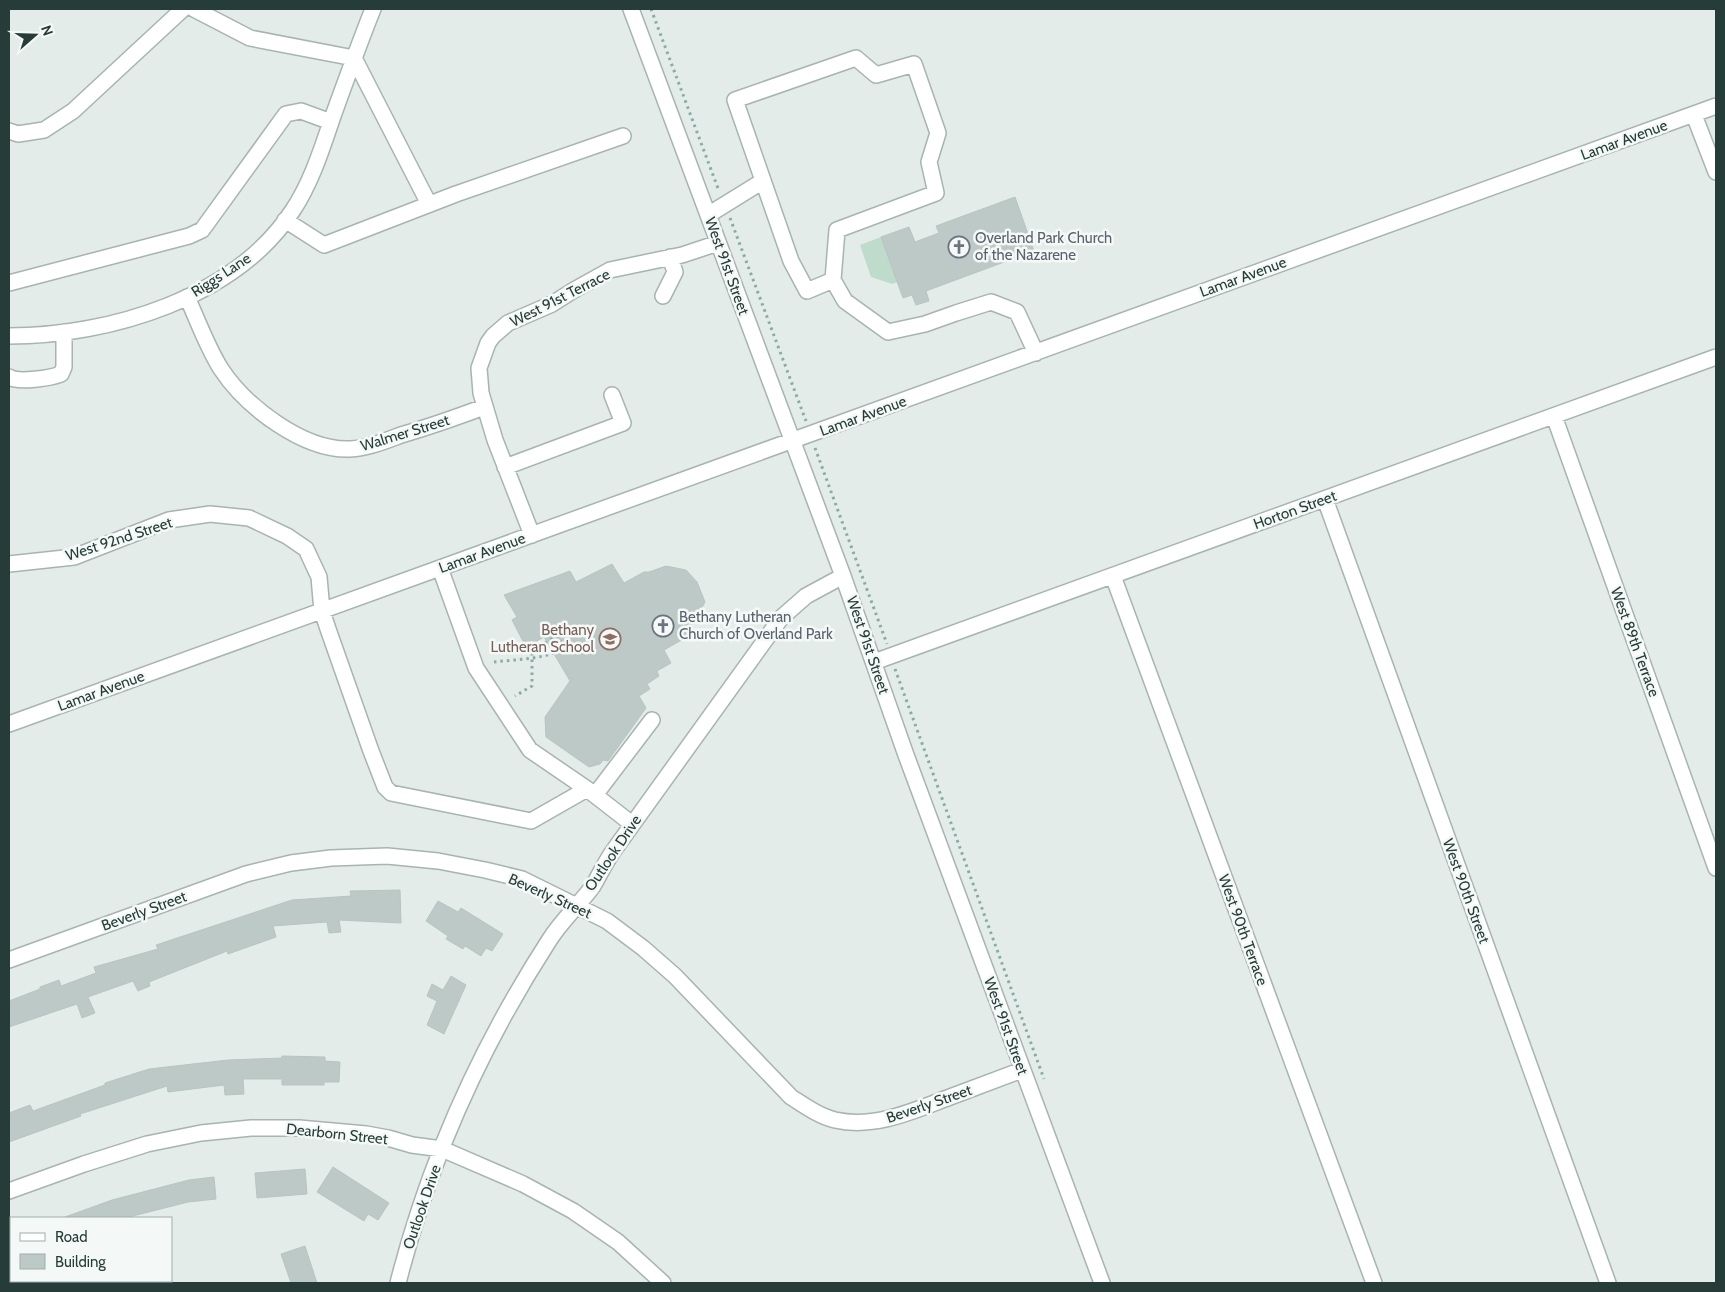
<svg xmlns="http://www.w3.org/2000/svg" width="1725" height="1292" font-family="Cabin,sans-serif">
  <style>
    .green { fill: #bfdbcb }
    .building { fill: #bcc9c6; stroke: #b7c5c1 }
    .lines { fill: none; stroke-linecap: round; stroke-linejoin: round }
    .minor-casing { stroke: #a7b4b1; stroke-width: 18 }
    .path { stroke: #87aca7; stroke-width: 3; stroke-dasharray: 2.5 4; stroke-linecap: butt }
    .minor { stroke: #fff; stroke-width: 15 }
    .labels { text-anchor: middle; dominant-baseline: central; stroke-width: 5; stroke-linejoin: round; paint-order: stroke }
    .street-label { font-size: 15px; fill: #253c39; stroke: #f4f9f7 }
    .worship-label { font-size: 15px; fill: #5b616d; stroke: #f4f9f7; text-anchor: start }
    .education-label { font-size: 15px; fill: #785e54; stroke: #f4f9f7; text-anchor: end }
  </style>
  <rect width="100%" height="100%" fill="#e4ecea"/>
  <path class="green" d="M881 237 898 282 892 284 871 277 860 245Z"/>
  <path class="building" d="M1015 197 1034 251 926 291 929 301 916 305 912 295 903 298 881 237 909 227 915 242 939 233 936 226Z
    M612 564 624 583 644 572H649L666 566 686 570 697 582 705 602 685 638 664 650 671 663 657 671 659 676 647 684 650 689 639 696 646 708 608 761 603 760 600 764 589 767 546 737 545 717 570 681 544 637 526 647 512 620 517 617 504 595 570 571 576 582Z
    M400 890 401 923 339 920 341 932 329 933 327 922 273 926 276 937 228 954 227 951 149 982 150 986 138 991 133 981 88 997 95 1013 82 1018 77 1004 9 1027V1001L40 989V987L59 980 61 986 96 973 94 967 158 949 156 945 292 900 351 896 350 891Z
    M438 901 458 912 461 908 503 934 492 951 486 948 481 956 465 946 463 949 446 939 448 936 426 921Z
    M451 976 466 985 444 1034 427 1025 437 1001 427 996 432 984 443 990Z
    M282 1056 325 1057V1061L340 1062 339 1082H324V1085H282V1079H243L244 1094 225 1095 224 1085 168 1092 167 1086 80 1114 81 1116 9 1142V1113L30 1105 33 1111 105 1085V1083L149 1069 228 1060 282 1058Z
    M333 1167 389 1203 378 1220 368 1214 364 1221 317 1192Z
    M305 1169 307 1194 257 1198 255 1173Z
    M214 1177 216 1199 188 1202 125 1218H66L65 1217 112 1200 189 1180Z
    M305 1246 317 1283H291L281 1254Z"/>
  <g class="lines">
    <g class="minor-casing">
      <path id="minor" d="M194 9 250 38 354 58 429 204
        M631 9 843 576 906 755 1102 1283
        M1694 115 1716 172
        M9 131 18 134 44 130 73 111 183 9
        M708 215 763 181
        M285 220 324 245 456 194 623 136
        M833 280 837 230 936 193 929 162 938 133 914 64 876 75 856 58 735 100 791 261 807 291 833 280 845 301 888 332 925 324 956 313 991 302 1017 312 1036 353
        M9 283 189 236 202 230 286 114 301 111 331 122
        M663 296 675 272 670 257
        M187 297C198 321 207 347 221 369 246 407 304 451 350 449 368 448 385 441 401 435 429 427 457 417 484 407
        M9 336C109 336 236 298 293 210 312 181 322 148 333 116 346 80 359 44 373 9
        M9 377C18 383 51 378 61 374L64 367V332
        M1554 416 1716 868
        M505 467 623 423 612 395
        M1325 499 1608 1283
        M532 535 495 440 481 393 479 368 488 343 493 336 508 323 552 304 574 290 610 270 682 255 718 243
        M9 564 74 557 169 520 210 514 249 518 287 536 306 549 319 577 322 611 328 629 371 751 385 787 391 793 531 821 587 789 632 824
        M440 568 476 668 530 750 587 789
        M1113 576 1374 1283
        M874 662 1716 357
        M9 724 1716 106
        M595 795 652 720
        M9 960 246 874 291 863 331 858 387 856 438 861 485 870 522 879 607 921 643 948 675 976 791 1097C805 1106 819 1116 835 1120 875 1129 913 1111 950 1097 974 1088 998 1079 1022 1070
        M9 1191 84 1164 147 1144 201 1133 251 1128H299L366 1134 388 1138 412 1145 442 1149 523 1184 573 1211 618 1242 663 1283
        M398 1283C429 1161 482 1044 550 939 562 920 580 904 593 886 600 874 606 861 614 850L781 618 806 596 843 576"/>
    </g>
    <path class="path" d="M651 9 719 191
      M730 218 806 421
      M815 448 887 644
      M494 662C517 659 544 660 564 648L557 636 532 651V686L515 696
      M895 669 1044 1079"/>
    <use href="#minor" class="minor"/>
  </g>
  <defs>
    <g id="church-ring" transform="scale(1.125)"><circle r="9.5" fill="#f4f9f7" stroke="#6b7280" stroke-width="1.5"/><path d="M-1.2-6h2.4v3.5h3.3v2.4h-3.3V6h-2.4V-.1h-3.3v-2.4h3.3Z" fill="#6b7280"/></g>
    <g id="school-ring" transform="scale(1.125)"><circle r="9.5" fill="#f4f9f7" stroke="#8d6e63" stroke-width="1.5"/><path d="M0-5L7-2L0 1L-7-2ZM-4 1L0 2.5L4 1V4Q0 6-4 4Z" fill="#8d6e63"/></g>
  </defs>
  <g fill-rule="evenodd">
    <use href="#church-ring" x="959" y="247"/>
    <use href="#church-ring" x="663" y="626"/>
    <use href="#school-ring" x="610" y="639"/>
  </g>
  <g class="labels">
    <g class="street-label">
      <text transform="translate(1624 140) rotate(-20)">Lamar Avenue</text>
      <text transform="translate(727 266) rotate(70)">West 91st Street</text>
      <text transform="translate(221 275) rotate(-33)">Riggs Lane</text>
      <text transform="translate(1243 277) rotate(-20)">Lamar Avenue</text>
      <text transform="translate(560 298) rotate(-27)">West 91st Terrace</text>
      <text transform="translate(863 416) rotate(-20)">Lamar Avenue</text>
      <text transform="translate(405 433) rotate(-17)">Walmer Street</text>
      <text transform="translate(1295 510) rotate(-20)">Horton Street</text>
      <text transform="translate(119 539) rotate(-18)">West 92nd Street</text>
      <text transform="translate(482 553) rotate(-20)">Lamar Avenue</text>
      <text transform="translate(1635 642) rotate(70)">West 89th Terrace</text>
      <text transform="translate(868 645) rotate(71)">West 91st Street</text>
      <text transform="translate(101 691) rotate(-20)">Lamar Avenue</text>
      <text transform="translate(613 853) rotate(-56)">Outlook Drive</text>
      <text transform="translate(1466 891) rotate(70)">West 90th Street</text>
      <text transform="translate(550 896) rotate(24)">Beverly Street</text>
      <text transform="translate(144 911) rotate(-20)">Beverly Street</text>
      <text transform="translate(1243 930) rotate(70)">West 90th Terrace</text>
      <text transform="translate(1006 1026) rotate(70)">West 91st Street</text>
      <text transform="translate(929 1104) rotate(-19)">Beverly Street</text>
      <text transform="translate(337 1134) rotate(6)">Dearborn Street</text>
      <text transform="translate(422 1207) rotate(-71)">Outlook Drive</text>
    </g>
    <g class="worship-label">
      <text x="975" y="238">Overland Park Church<tspan x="975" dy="17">of the Nazarene</tspan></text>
      <text x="679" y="617">Bethany Lutheran<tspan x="679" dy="17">Church of Overland Park</tspan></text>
    </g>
    <g class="education-label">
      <text x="594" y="630">Bethany<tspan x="594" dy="17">Lutheran School</tspan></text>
    </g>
  </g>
  <rect width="1725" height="1292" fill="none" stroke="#253c39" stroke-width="20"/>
  <rect x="10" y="1217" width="162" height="65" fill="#f4f9f7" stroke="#a1adab"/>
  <rect x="20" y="1233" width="25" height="8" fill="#ffffff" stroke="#a1adab"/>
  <text x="55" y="1242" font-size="15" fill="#253c39">Road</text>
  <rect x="20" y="1254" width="25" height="15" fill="#bcc9c6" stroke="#a1adab"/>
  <text x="55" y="1267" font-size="15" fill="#253c39">Building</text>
  <g transform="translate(35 35) rotate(70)" stroke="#f4f9f7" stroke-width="4" paint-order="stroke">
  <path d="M0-4L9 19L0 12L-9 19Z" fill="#253c39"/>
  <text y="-8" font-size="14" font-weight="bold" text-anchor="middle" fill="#253c39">N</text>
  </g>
</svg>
